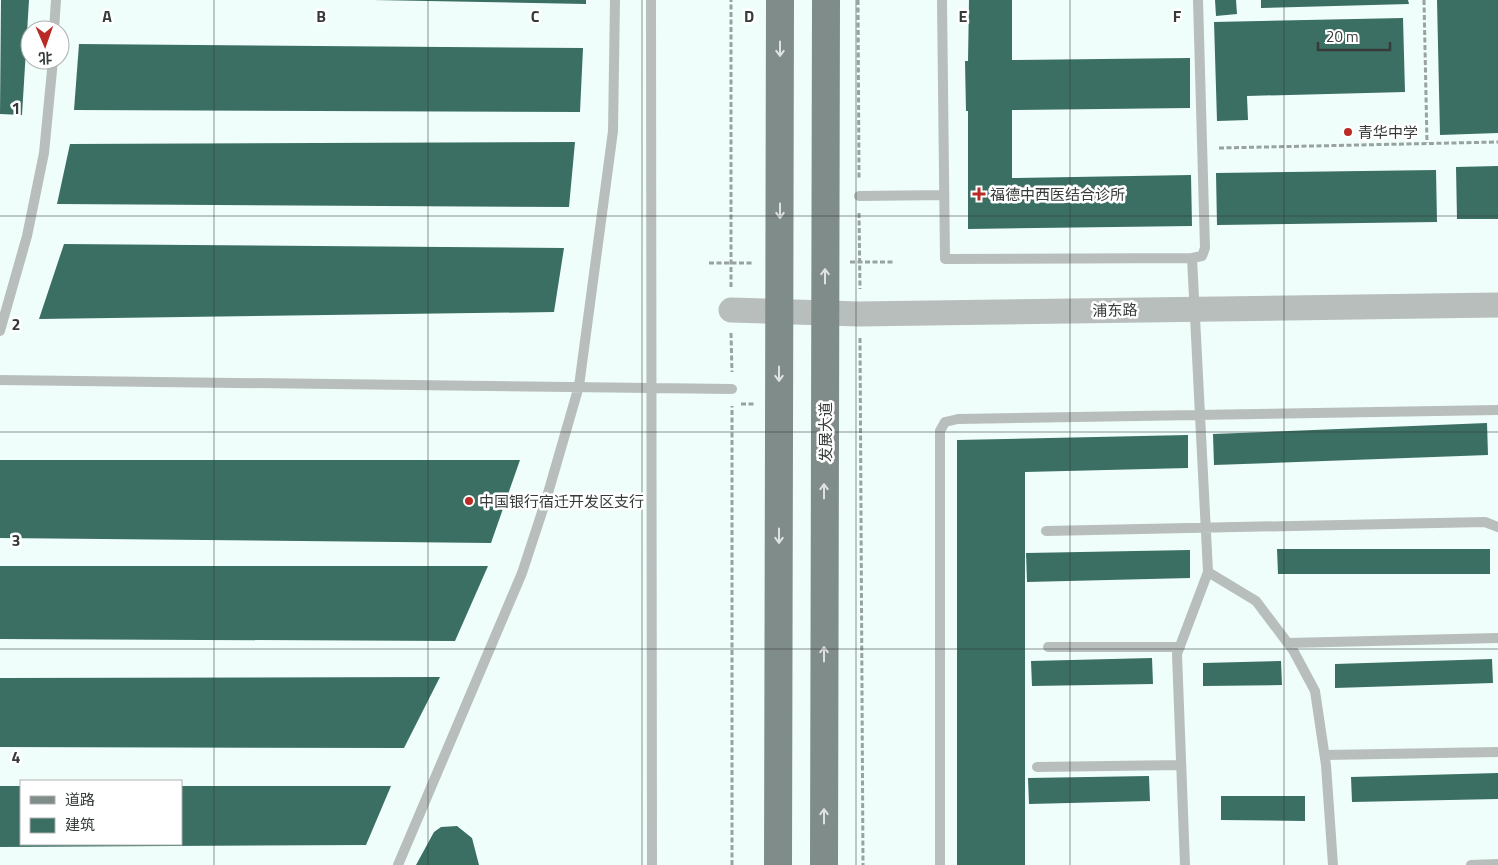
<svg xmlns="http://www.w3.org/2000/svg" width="1498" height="865" font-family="'Titillium Web','Noto Sans SC',sans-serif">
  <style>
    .building { fill: #3b6f63 }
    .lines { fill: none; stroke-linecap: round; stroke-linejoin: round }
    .path { stroke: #98a29f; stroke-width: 3; stroke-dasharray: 5 2.5; stroke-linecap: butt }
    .service { stroke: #b8bebc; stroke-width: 10 }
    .tertiary { stroke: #b8bebc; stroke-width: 25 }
    .primary { stroke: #808c89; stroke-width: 28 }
    .oneway { stroke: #dfe2e2 }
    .grid { fill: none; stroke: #363b3a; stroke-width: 1; stroke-opacity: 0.55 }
    .poi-dot { fill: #b92b24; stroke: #fff; stroke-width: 2 }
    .labels { text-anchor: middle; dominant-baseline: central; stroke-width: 5; stroke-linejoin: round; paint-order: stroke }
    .poi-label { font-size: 15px; fill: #363b3a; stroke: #fff; text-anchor: start }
    .street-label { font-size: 15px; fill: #363b3a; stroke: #fff }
    .grid-label { font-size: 16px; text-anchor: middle; font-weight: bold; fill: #363b3a; stroke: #fff; stroke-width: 5; stroke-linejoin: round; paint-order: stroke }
  </style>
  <rect width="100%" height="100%" fill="#effefa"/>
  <path class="building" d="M1 0H29L22 115 0 114Z
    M373 0H586V4Z
    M969 0H1012V60L1190 58V108L1012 110V178L1191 175 1192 226 968 229V111H966L965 61H968Z
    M1215 0H1236L1237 14 1216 16Z
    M1261 0H1408L1409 4 1261 8Z
    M1437 0H1498V133L1440 135Z
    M1403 18 1405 92 1247 96 1248 120 1217 121 1214 22Z
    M79 44 583 48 580 112 74 110Z
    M575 142 569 207 57 204 70 144Z
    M1498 166V219H1457L1456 167Z
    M1436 170 1437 222 1217 225 1216 173Z
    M64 244 564 248 554 312 39 319Z
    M1487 423 1488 455 1214 465 1213 434Z
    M1188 435V468L1025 472V865H957V440Z
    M0 460H520L491 543 0 538Z
    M1277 549H1490V574H1278Z
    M1190 550V578L1027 582 1026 553Z
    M0 566H488L455 641 0 639Z
    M1152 658 1153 684 1032 686 1031 661Z
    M1492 659 1493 683 1335 688V664Z
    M1281 661 1282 685 1203 686V663Z
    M440 677 404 748 0 747V678Z
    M1498 773V799L1352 802 1351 777Z
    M1149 776 1150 801 1029 804 1028 778Z
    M0 786H21V844H181V786H391L366 845 0 847Z
    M1221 796H1305V821L1221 820Z
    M457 826 472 838 479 865H416L434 832 441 827Z"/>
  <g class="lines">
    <path class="path" d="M858 0 859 179
      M1424 0 1427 143
      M1219 148 1498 142
      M859 213 860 289
      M850 262H895
      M709 263H754
      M731 287V0
      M731 333 732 372
      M860 338 863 865
      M741 404H754
      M732 865V406"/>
    <path class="service" d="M651 0 652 865
      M942 0 945 259 1192 258 1208 572 1177 654 1185 865
      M54 30 56 0
      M859 196 944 195
      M1192 258 1202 256 1205 248 1198 0
      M0 331 27 236 44 153 53 60
      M0 380 732 389
      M1046 531 1485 522 1498 527
      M1208 572 1256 601 1293 650 1315 691 1326 765 1333 865
      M1288 643 1498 638
      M1048 647H1180
      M1325 755 1498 752
      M1037 767 1181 765
      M398 865 522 573 546 500 579 386 613 131 615 0
      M940 865V431L945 422 958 419 1498 410
      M1471 865 1498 864"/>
    <path class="tertiary" d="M731 310 859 314 1498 305"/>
    <path class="primary" d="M778 865 780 0
      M824 865 826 0"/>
  </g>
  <defs><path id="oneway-shaft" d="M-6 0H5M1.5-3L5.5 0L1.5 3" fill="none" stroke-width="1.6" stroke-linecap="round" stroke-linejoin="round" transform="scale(1.25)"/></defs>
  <g class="oneway">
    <use href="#oneway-shaft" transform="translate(780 49) rotate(90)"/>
    <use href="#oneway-shaft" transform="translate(780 211) rotate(90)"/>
    <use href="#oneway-shaft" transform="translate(825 276) rotate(-90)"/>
    <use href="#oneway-shaft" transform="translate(779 374) rotate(90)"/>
    <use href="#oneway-shaft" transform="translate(824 491) rotate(-90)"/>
    <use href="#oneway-shaft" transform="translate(779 536) rotate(90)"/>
    <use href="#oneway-shaft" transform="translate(824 654) rotate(-90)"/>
    <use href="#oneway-shaft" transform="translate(824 816) rotate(-90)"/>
  </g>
  <path class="grid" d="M214 0V865M428 0V865M642 0V865M856 0V865M1070 0V865M1284 0V865M0 216H1498M0 432H1498M0 649H1498"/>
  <g class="poi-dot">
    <circle cx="1348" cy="132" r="5"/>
    <path d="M976.5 186.5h5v5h5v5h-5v5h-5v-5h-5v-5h5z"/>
    <circle cx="469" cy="501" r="5"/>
  </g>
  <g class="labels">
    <g class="poi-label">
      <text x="1358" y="132">青华中学</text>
      <text x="990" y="194">福德中西医结合诊所</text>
      <text x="479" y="501">中国银行宿迁开发区支行</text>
    </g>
    <g class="street-label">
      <text transform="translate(1115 310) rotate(-1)">浦东路</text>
      <text transform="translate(825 432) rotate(-90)">发展大道</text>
    </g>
  </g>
  <g class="grid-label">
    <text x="107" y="22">A</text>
    <text x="321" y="22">B</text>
    <text x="535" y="22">C</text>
    <text x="749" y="22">D</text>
    <text x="963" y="22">E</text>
    <text x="1177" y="22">F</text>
    <text x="16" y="114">1</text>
    <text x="16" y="330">2</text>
    <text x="16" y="546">3</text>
    <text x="16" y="763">4</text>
  </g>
  <rect x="20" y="780" width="162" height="65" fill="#ffffff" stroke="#afb1b0"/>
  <rect x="30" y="796" width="25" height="8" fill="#808c89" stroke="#afb1b0"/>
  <text x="65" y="805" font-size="15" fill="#363b3a">道路</text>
  <rect x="30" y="818" width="25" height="15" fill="#3b6f63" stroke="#afb1b0"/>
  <text x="65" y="830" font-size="15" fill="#363b3a">建筑</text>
  <g transform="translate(45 45) rotate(178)"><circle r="24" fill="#ffffff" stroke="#afb1b0"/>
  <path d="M0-4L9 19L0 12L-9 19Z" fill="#b92b24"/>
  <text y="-8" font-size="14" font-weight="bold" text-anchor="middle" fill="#363b3a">北</text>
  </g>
  <path d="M1318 42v8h72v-8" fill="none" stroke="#363b3a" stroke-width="2.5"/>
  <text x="1326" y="42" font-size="15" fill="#363b3a" stroke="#ffffff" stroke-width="4" paint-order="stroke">20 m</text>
</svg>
